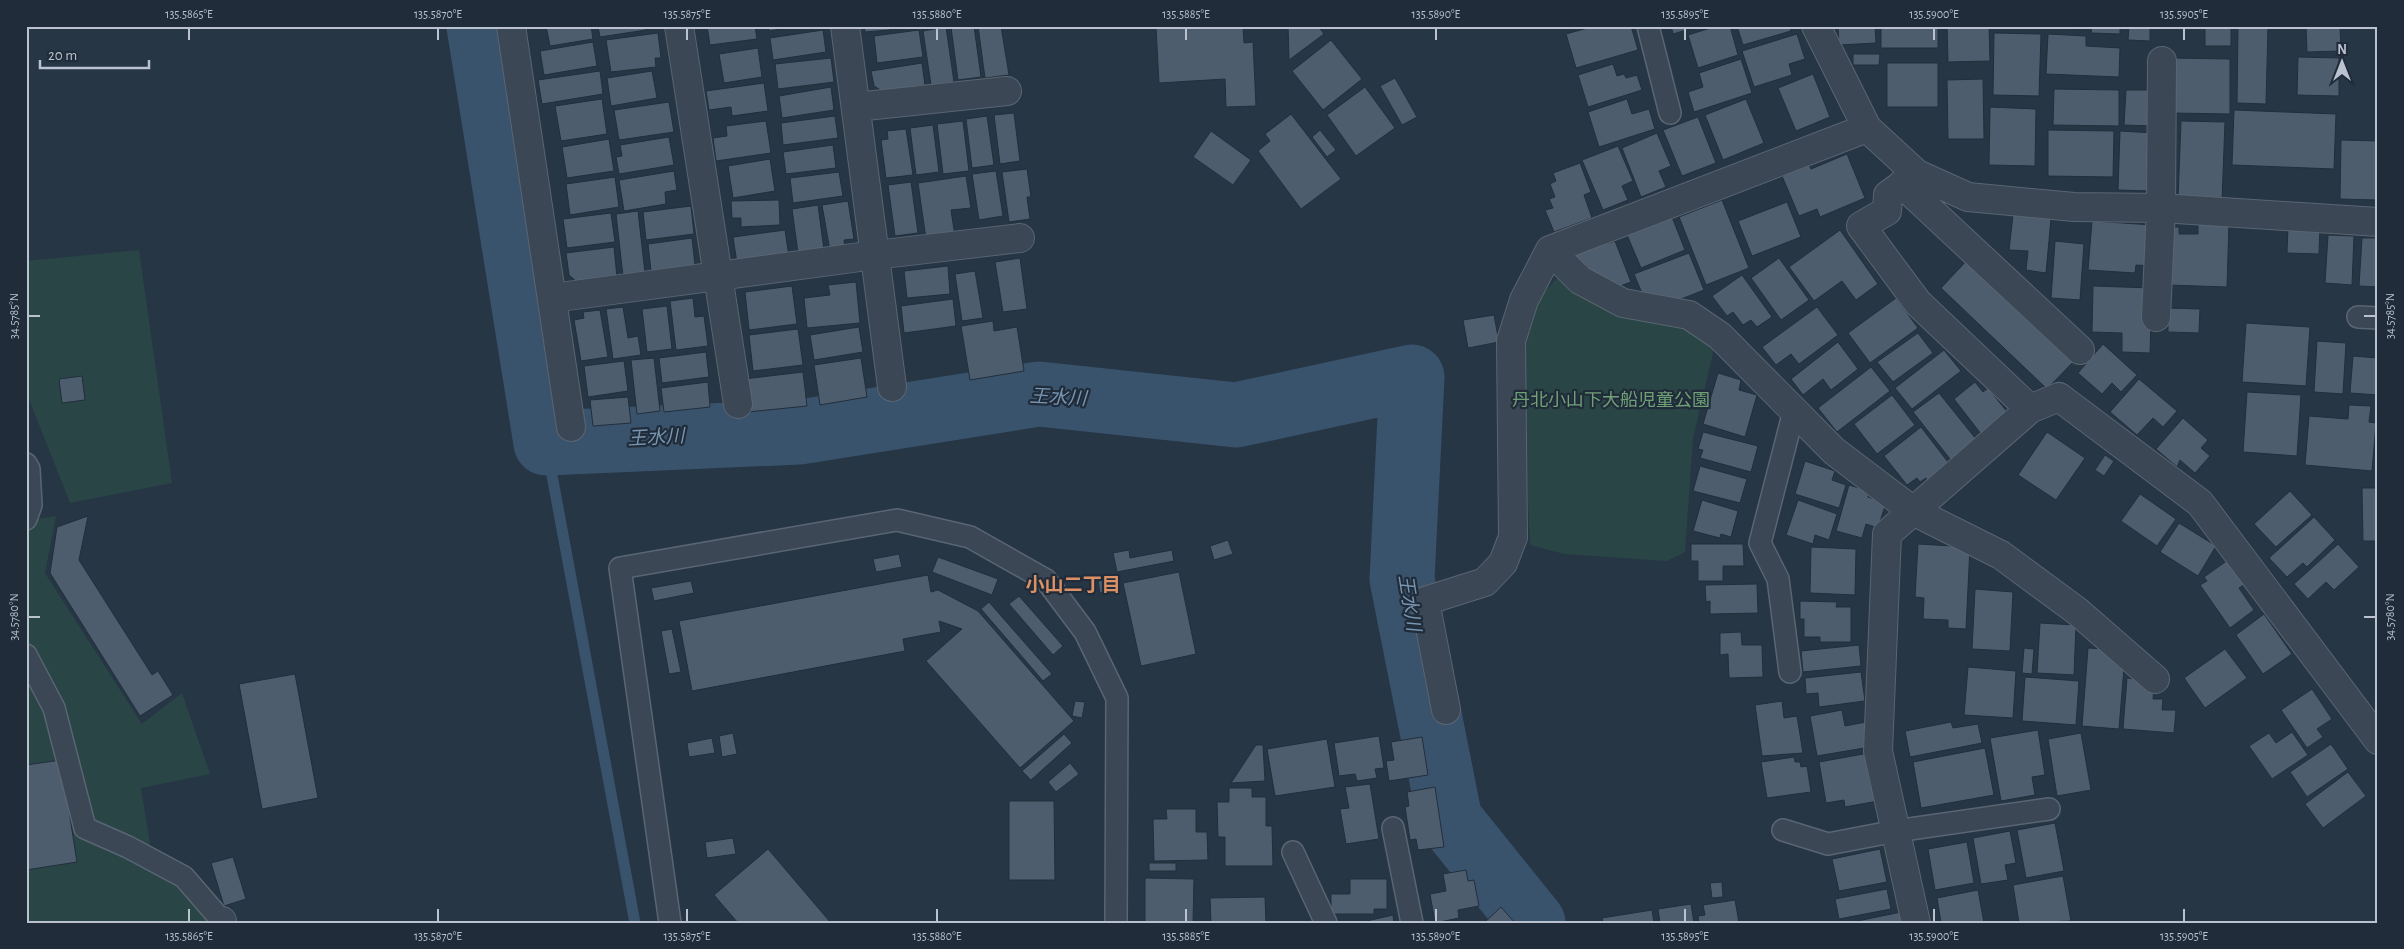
<svg xmlns="http://www.w3.org/2000/svg" width="2404" height="949" font-family="'Alegreya Sans','Noto Sans JP',sans-serif">
  <style>
    .green { fill: #294546 }
    .lines { fill: none; stroke-linecap: round; stroke-linejoin: round }
    .stream { stroke: #3a536d; stroke-width: 11 }
    .river { stroke: #3a536d; stroke-width: 65 }
    .building { fill: #4d5d6e; stroke: #222e3c }
    .lane-casing { stroke: #5a6572; stroke-width: 24 }
    .street-casing { stroke: #5a6572; stroke-width: 30 }
    .lane { stroke: #3b4755; stroke-width: 21 }
    .street { stroke: #3b4755; stroke-width: 28 }
    .ticks { fill: none; stroke: #b9c2ce; stroke-width: 2 }
    .labels { text-anchor: middle; dominant-baseline: central; stroke-width: 4.5; stroke-linejoin: round; paint-order: stroke }
    .park-label { font-size: 18px; fill: #6fa076; stroke: #202c3a }
    .water-label { font-size: 19px; font-style: italic; fill: #7895b2; stroke: #202c3a }
    .neighbourhood-label { font-size: 19px; font-weight: bold; fill: #db9066; stroke: #202c3a }
    .neatline { fill: none; stroke: #b9c2ce; stroke-width: 2 }
    .ticks-label { font-size: 12px; text-anchor: middle; fill: #b9c2ce }
  </style>
  <rect width="100%" height="100%" fill="#263645"/>
  <path class="green" d="M139 250 172 483 70 503 26 392V261Z
    M1559 276 1691 326 1714 349 1693 438 1685 552 1667 561 1564 554 1530 545 1521 350 1539 298Z
    M56 516 45 573 142 724 182 693 210 774 141 788 154 868 184 889 213 923H26V521Z"/>
  <g class="lines">
    <path class="stream" d="M546 443 635 923"/>
    <path class="river" d="M479 26 546 443 800 432 1039 394 1236 415 1412 377 1402 579 1450 820 1533 923"/>
  </g>
  <path class="building" d="M546 26H591L593 39 550 46Z
    M598 26H645L646 30 600 37Z
    M707 26H755L757 39 710 45Z
    M768 26H799L769 31Z
    M864 26H890V30L865 32Z
    M895 26H912L895 29Z
    M974 26 981 77 958 80 951 27Z
    M978 26H1001L1009 75 985 78Z
    M1176 26H1243L1244 43 1253 42 1256 106 1226 107 1225 79 1159 83 1156 28Z
    M1288 26H1318L1324 34 1289 60Z
    M1595 26H1631L1638 50 1576 68 1566 34Z
    M1671 26H1700L1673 34Z
    M1717 26H1730L1738 55 1698 68 1688 35Z
    M1737 26H1790L1791 31 1743 45Z
    M1838 26H1875L1876 43 1839 45Z
    M1881 26H1938V48H1881Z
    M1947 26H1989L1990 61 1948 62Z
    M2075 26H2085V30L2075 29Z
    M2092 26H2120V34L2091 33Z
    M2129 26H2150V41L2128 40Z
    M2159 26H2231V46H2205V28H2159Z
    M2238 26H2268L2266 104 2237 103Z
    M2306 26H2340L2341 51 2307 52Z
    M946 27 954 82 931 85 923 31Z
    M823 30 826 52 773 60 770 38Z
    M919 30 923 57 877 63 874 36Z
    M658 33 661 58H655L656 67 611 72 606 40Z
    M1994 33 2041 34 2039 96 1993 95Z
    M1797 34 1805 59 1789 64 1792 75 1754 87 1742 51Z
    M2048 34 2086 36V46L2120 48 2119 77 2046 74Z
    M1331 40 1362 79 1323 110 1292 71Z
    M593 42 597 66 544 75 540 51Z
    M758 48 762 77 724 83 719 54Z
    M1853 54H1880L1879 65H1853Z
    M2298 57 2339 58V96L2297 95Z
    M831 58 834 82 778 89 775 64Z
    M2173 58 2230 59V114L2173 113Z
    M1741 59 1752 93 1694 112 1688 92 1703 87 1699 73Z
    M922 63 925 85 882 91 874 86 871 71Z
    M1887 63H1938V107H1887Z
    M1613 64 1617 76 1624 74 1626 78 1637 75 1642 90 1588 107 1578 75Z
    M600 71 603 94 542 104 538 80Z
    M652 71 657 98 611 106 607 78Z
    M1813 74 1830 117 1796 131 1778 88Z
    M1395 78 1417 117 1402 125 1380 86Z
    M1983 79 1984 139H1948L1947 80Z
    M764 83 768 111 732 116 731 107 709 110 706 91Z
    M831 87 834 110 782 118 779 96Z
    M1365 87 1395 128 1356 156 1327 115Z
    M2054 89 2119 90V126L2053 125Z
    M2126 90H2155L2154 126 2124 125Z
    M602 99 607 134 561 141 555 106Z
    M1627 99 1632 114 1649 109 1655 129 1599 147 1588 112Z
    M1746 99 1764 143 1723 160 1705 115Z
    M669 102 674 132 619 140 614 110Z
    M1990 107 2036 109 2035 166 1989 165Z
    M2234 110 2336 114 2334 169 2232 165Z
    M1014 113 1020 161 1000 164 994 115Z
    M1291 114 1341 179 1301 209 1258 151 1270 141 1265 134Z
    M835 116 838 138 783 145 781 123Z
    M987 116 994 165 972 168 966 119Z
    M1698 117 1716 163 1682 176 1663 130Z
    M766 121 771 153 716 161 713 138 727 136 726 126Z
    M963 121 969 171 943 174 937 124Z
    M2181 121 2225 122 2222 201 2178 199Z
    M933 125 939 172 916 175 910 128Z
    M906 129 913 175 886 178 881 140 888 139 887 131Z
    M1320 130 1336 150 1327 157 1312 137Z
    M2048 130 2114 131 2113 177 2048 176Z
    M1211 131 1251 160 1233 185 1193 157Z
    M2120 131 2154 133 2152 191 2118 190Z
    M1657 133 1671 166 1659 171 1666 187 1641 197 1622 148Z
    M669 137 674 165 619 174 616 157 622 156 620 145Z
    M609 139 614 171 567 178 562 147Z
    M2341 140 2378 141V200L2340 199Z
    M833 145 836 168 786 174 783 152Z
    M1618 146 1633 181 1622 186 1628 200 1603 210 1582 160Z
    M1847 154 1865 198 1820 217 1817 209 1799 216 1782 176 1809 165 1811 169Z
    M770 159 775 191 733 198 728 166Z
    M1580 163 1591 192 1584 195 1592 218 1554 232 1545 210 1553 208 1549 199 1555 197 1550 184 1556 181 1553 173Z
    M1027 169 1031 197H1027L1030 219 1009 222 1002 172Z
    M674 171 677 190 665 192 666 204 624 211 619 180Z
    M996 171 1003 216 979 220 972 174Z
    M839 172 843 196 793 203 790 178Z
    M966 176 971 208 951 210 955 236 926 239 918 183Z
    M615 177 619 207 570 215 566 184Z
    M911 182 918 233 895 236 888 185Z
    M779 200 780 225 741 227V218H732L731 201Z
    M1722 200 1749 268 1706 285 1679 217Z
    M848 201 854 239 844 240 845 248 830 251 822 205Z
    M1787 202 1801 237 1752 256 1738 221Z
    M818 205 824 250 798 253 792 209Z
    M691 206 694 234 646 240 643 212Z
    M638 211 645 273 623 276 616 214Z
    M611 213 615 242 567 248 563 219Z
    M2013 215 2051 219 2046 273 2026 270 2028 251 2009 250Z
    M1672 217 1685 250 1641 268 1627 235Z
    M2092 221 2153 225 2150 266 2136 265 2135 273 2088 270Z
    M2198 223 2229 224 2227 287 2168 285 2170 227H2179V234H2198Z
    M2288 225 2320 227 2319 254 2287 253Z
    M785 230 789 257 737 263 733 237Z
    M1840 230 1878 284 1856 300 1842 281 1814 301 1789 267Z
    M2328 235 2354 236 2352 285 2325 283Z
    M692 238 695 265 651 271 648 244Z
    M2362 238H2378V287L2359 286Z
    M1605 241 1606 244 1615 241 1631 282 1615 288 1590 274 1587 266 1580 269 1574 253Z
    M2055 241 2084 244 2080 300 2051 298Z
    M614 247 617 277 578 283 569 275 566 253Z
    M1689 253 1704 290 1671 303 1644 298 1634 274Z
    M1971 256 2077 358 2047 389 1941 288Z
    M1020 258 1027 309 1003 312 995 262Z
    M1779 258 1809 300 1781 320 1751 278Z
    M948 266 950 294 907 298 904 271Z
    M975 271 983 318 962 321 955 274Z
    M1742 275 1772 317 1757 327 1751 320 1743 325 1733 312 1727 316 1712 296Z
    M856 282 860 323 807 328 804 298 830 295 828 285Z
    M792 286 797 324 749 330 745 292Z
    M2093 286 2152 288 2150 353 2122 352V333L2092 332Z
    M693 298 695 317 704 316 708 346 676 350 670 301Z
    M1896 298 1918 328 1870 363 1848 333Z
    M953 299 956 326 904 333 901 306Z
    M667 306 672 349 647 352 642 309Z
    M623 307 628 338 638 336 641 355 613 359 606 309Z
    M1817 307 1838 335 1799 364 1791 354 1776 365 1762 347Z
    M2168 308 2200 309 2199 333 2168 332Z
    M600 310 608 357 581 361 574 320 584 318 583 312Z
    M1494 315 1499 342 1468 348 1463 320Z
    M993 321 994 331 1017 327 1024 371 970 380 961 326Z
    M2246 323 2310 327 2306 386 2242 382Z
    M859 327 863 352 814 360 810 335Z
    M798 329 803 365 753 371 749 335Z
    M1918 333 1933 353 1893 382 1877 362Z
    M2317 341 2346 343 2343 394 2314 392Z
    M1838 342 1858 369 1831 390 1823 379 1803 395 1791 379Z
    M2103 344 2137 375 2121 392 2112 383 2102 394 2078 373Z
    M1944 350 1961 371 1912 409 1895 388Z
    M706 352 709 377 662 383 659 358Z
    M2353 356 2378 358V395L2350 393Z
    M654 358 660 411 637 414 631 360Z
    M861 358 867 397 820 405 814 365Z
    M624 361 628 391 588 397 584 366Z
    M1871 367 1890 391 1837 432 1818 408Z
    M803 372 807 406 748 412 744 379Z
    M1718 373 1741 380 1739 390 1757 395 1745 437 1703 424Z
    M82 376 85 400 62 403 59 379Z
    M2139 379 2177 411 2163 427 2153 418 2137 435 2110 412Z
    M708 382 710 407 664 412 661 388Z
    M1975 382 1983 392 1988 388 2008 413 1981 434 1954 399Z
    M2247 392 2301 395 2297 456 2243 452Z
    M1939 393 1976 439 1958 453 1962 458 1954 464 1913 412Z
    M1892 395 1915 425 1877 454 1854 424Z
    M628 397 631 423 593 426 590 400Z
    M2349 405 2371 406 2369 422 2376 423 2372 471 2305 465 2309 416 2348 419Z
    M2183 418 2208 440 2201 448 2210 456 2195 473 2180 460 2177 467 2156 449Z
    M1921 427 1951 466 1930 483 1926 478 1920 482 1917 478 1907 485 1884 456Z
    M1703 432 1758 446 1751 472 1700 458 1703 450 1698 449Z
    M2047 432 2085 458 2056 500 2018 475Z
    M2105 455 2114 461 2104 476 2095 470Z
    M1805 461 1835 471 1832 480 1846 485 1839 508 1795 494Z
    M1700 466 1747 479 1740 503 1693 491Z
    M1849 485 1869 491 1868 497 1886 503 1878 528 1866 524 1862 538 1836 531Z
    M2362 488H2378V541H2363Z
    M2290 491 2312 515 2276 547 2254 524Z
    M2140 494 2176 519 2157 546 2121 521Z
    M1702 500 1738 511 1731 537 1721 534 1720 538 1693 531Z
    M1798 500 1837 514 1829 540 1815 535 1813 544 1786 535Z
    M88 516 79 560 152 675 158 671 173 695 140 716 50 573 57 527Z
    M2314 517 2335 540 2307 567 2303 563 2287 577 2269 558Z
    M2179 523 2216 546 2198 576 2160 552Z
    M1228 540 1233 554 1214 560 1210 546Z
    M1691 544H1743L1744 566H1723V581H1698V561H1691Z
    M1918 544 1970 547 1966 629 1948 628V620L1923 619 1924 598 1915 597Z
    M2338 544 2359 567 2334 590 2326 582 2308 599 2294 584Z
    M1811 547 1856 549 1855 595 1810 593Z
    M1129 550 1130 558 1172 550 1174 561 1117 572 1113 553Z
    M899 554 902 567 876 572 873 559Z
    M938 557 998 579 992 595 932 572Z
    M2228 560 2245 584 2239 588 2254 610 2230 628 2200 585 2207 581 2204 577Z
    M1179 572 1196 654 1141 666 1123 583Z
    M928 575 931 592 938 590 978 611 1074 721 1020 768 926 661 962 629 939 621 941 632 903 639 905 651 692 691 679 621Z
    M1106 579 1109 592 1100 593 1098 580Z
    M691 581 694 593 654 601 651 588Z
    M1757 584 1758 613 1710 614V601L1706 602 1705 585Z
    M1975 589 2013 592 2010 651 1972 649Z
    M1019 596 1063 646 1053 655 1009 604Z
    M1800 601 1837 602 1836 607H1851V642H1820V637H1804V619H1800Z
    M989 602 1052 674 1043 681 981 609Z
    M2264 614 2292 654 2263 674 2236 635Z
    M2040 623 2076 625 2074 675 2037 673Z
    M672 629 681 672 669 674 661 631Z
    M1741 632 1742 645H1762L1763 677 1729 678 1728 654 1720 655V633Z
    M1859 645 1861 666 1803 672 1801 651Z
    M2024 648 2034 649 2032 674 2022 673Z
    M2088 648 2105 649 2124 667 2119 729 2082 726Z
    M2225 649 2247 678 2205 708 2184 678Z
    M1968 667 2016 671 2013 718 1964 715Z
    M1861 672 1865 701 1819 707 1818 693 1806 694 1805 678Z
    M295 674 318 798 262 809 239 684Z
    M2025 677 2079 681 2076 725 2022 721Z
    M2127 678 2144 680 2154 686 2153 699H2163L2162 710H2176L2174 733 2123 729Z
    M2312 689 2332 719 2317 729 2323 737 2307 748 2281 710Z
    M1075 701 1085 702 1082 718 1072 716Z
    M1782 701 1784 718 1797 716 1803 753 1762 756 1755 705Z
    M1842 710 1845 726 1866 722 1870 747 1817 756 1810 716Z
    M1951 722 1953 728 1978 724 1982 743 1910 757 1905 731Z
    M2038 730 2045 775 2032 777 2035 795 2001 801 1990 738Z
    M2292 732 2308 755 2272 779 2249 746 2269 733 2276 743Z
    M733 733 737 754 722 757 719 736Z
    M2081 733 2091 790 2057 796 2048 739Z
    M1064 734 1072 743 1031 780 1022 771Z
    M1379 736 1384 768 1375 769 1377 778 1357 781 1355 774 1339 776 1334 743Z
    M1422 737 1428 775 1389 781 1386 761 1394 760 1391 742Z
    M712 738 715 753 689 757 687 743Z
    M1327 739 1335 787 1275 796 1267 749Z
    M2331 744 2348 769 2307 797 2290 772Z
    M1256 745H1263L1265 781 1231 783Z
    M1985 748 1994 795 1921 808 1913 762Z
    M1869 753 1878 801 1845 807 1844 800 1826 803 1819 762Z
    M1794 757 1795 762H1800L1801 767 1807 766 1811 792 1767 798 1761 762Z
    M61 760 77 862 26 870V765Z
    M1070 763 1079 774 1056 792 1048 782Z
    M2348 772 2366 796 2323 828 2305 804Z
    M1370 784 1379 839 1346 844 1340 809 1349 808 1345 787Z
    M1435 787 1444 847 1418 850 1416 839 1410 840 1405 807 1409 806 1407 792Z
    M1229 788H1252V797H1266V826H1272L1273 866H1225V837H1218L1217 802H1229Z
    M1009 801H1054L1055 880H1009Z
    M1166 809H1196V832H1207L1208 860 1154 861 1153 819H1167Z
    M2055 823 2064 871 2026 878 2017 830Z
    M2010 831 2016 863 2005 865 2008 880 1981 884 1973 838Z
    M733 838 736 854 707 858 705 842Z
    M1967 842 1974 883 1935 890 1928 849Z
    M768 849 831 923H738L714 895Z
    M1880 849 1887 882 1839 891 1832 859Z
    M233 857 246 899 224 906 211 863Z
    M1149 863H1176V871H1149Z
    M1466 870 1468 881 1474 880 1479 906 1458 910 1459 918 1435 923 1430 894 1446 891 1443 874Z
    M2063 876 2071 921 2019 923 2013 885Z
    M1145 878 1194 879 1193 923H1145Z
    M1350 879H1387V909H1374V914H1331V894H1350Z
    M1722 882 1723 897 1712 898 1710 883Z
    M1887 889 1891 909 1839 919 1835 899Z
    M1978 890 1984 923H1941L1937 898Z
    M1265 897 1266 923H1211L1210 898Z
    M1735 900 1739 923H1699L1698 916 1705 915 1703 905Z
    M1691 904 1694 923H1660L1658 909Z
    M1501 907 1515 923H1484Z
    M1652 910 1654 923H1603L1602 918Z
    M1901 912 1903 923H1848Z
    M1393 915 1394 923H1358Z"/>
  <g class="lines">
    <g class="lane-casing">
      <path id="lane" d="M1648 26 1670 113
        M2358 317 2378 318
        M26 464 29 469 31 505 26 519
        M26 655 54 708 85 828 128 847 184 877 222 921
        M1790 672 1778 579 1760 543 1794 411
        M1393 828 1412 923
        M1783 830 1828 844 1896 831 2049 809
        M1293 852 1326 923
        M670 923 620 568 897 520 970 537 1046 580 1085 632 1117 698 1116 923"/>
    </g>
    <g class="street-casing">
      <path id="street" d="M511 26 571 427
        M679 26 738 404
        M845 26 892 387
        M1816 26 1867 128 1917 174 1968 197 2074 207 2161 208 2162 61
        M856 107 1007 91
        M1917 174 1888 195 1887 211 1861 226 1918 303 2030 409
        M1902 184 2080 350
        M1550 250 1580 280 1623 303 1689 315 1720 336 1834 451 1913 511 2001 555 2077 611 2155 679
        M552 298 875 255 1020 238
        M2156 317 2161 208 2378 222
        M1446 710 1425 601 1485 582 1503 563 1513 537 1511 341 1524 300 1550 250 1867 128
        M222 921V923
        M1916 923 1878 751 1887 534 2030 409 2059 397 2200 503 2378 740"/>
    </g>
    <use href="#lane" class="lane"/>
    <use href="#street" class="street"/>
  </g>
  <path class="ticks" d="M189 28V40M438 28V40M687 28V40M937 28V40M1186 28V40M1436 28V40M1685 28V40M1934 28V40M2184 28V40M28 316H40M2364 316H2376M28 617H40M2364 617H2376M189 909V922M438 909V922M687 909V922M937 909V922M1186 909V922M1436 909V922M1685 909V922M1934 909V922M2184 909V922"/>
  <g class="labels">
    <g class="park-label">
      <text x="1611" y="401">丹北小山下大船児童公園</text>
    </g>
    <g class="water-label">
      <text transform="translate(1058 398) rotate(3)">王水川</text>
      <text transform="translate(656 438) rotate(-3)">王水川</text>
      <text transform="translate(1409 603) rotate(81)">王水川</text>
    </g>
    <g class="neighbourhood-label">
      <text x="1073" y="585">小山二丁目</text>
    </g>
  </g>
  <rect width="2404" height="949" fill="none" stroke="#202c3a" stroke-width="55"/>
  <g transform="translate(2342 62)" stroke="#202c3a" stroke-width="4" paint-order="stroke">
  <path d="M0-4L9 19L0 12L-9 19Z" fill="#b9c2ce"/>
  <text y="-8" font-size="14" font-weight="bold" text-anchor="middle" fill="#b9c2ce">N</text>
  </g>
  <path d="M40 60v8h109v-8" fill="none" stroke="#b9c2ce" stroke-width="2.5"/>
  <text x="48" y="60" font-size="15" fill="#b9c2ce" stroke="#202c3a" stroke-width="4" paint-order="stroke">20 m</text>
  <rect x="28" y="28" width="2348" height="894" class="neatline"/>
  <g class="ticks-label">
    <text x="189" y="18">135.5865°E</text>
    <text x="438" y="18">135.5870°E</text>
    <text x="687" y="18">135.5875°E</text>
    <text x="937" y="18">135.5880°E</text>
    <text x="1186" y="18">135.5885°E</text>
    <text x="1436" y="18">135.5890°E</text>
    <text x="1685" y="18">135.5895°E</text>
    <text x="1934" y="18">135.5900°E</text>
    <text x="2184" y="18">135.5905°E</text>
    <text transform="translate(14 316) rotate(-90)" y="4">34.5785°N</text>
    <text transform="translate(2390 316) rotate(-90)" y="4">34.5785°N</text>
    <text transform="translate(14 617) rotate(-90)" y="4">34.5780°N</text>
    <text transform="translate(2390 617) rotate(-90)" y="4">34.5780°N</text>
    <text x="189" y="940">135.5865°E</text>
    <text x="438" y="940">135.5870°E</text>
    <text x="687" y="940">135.5875°E</text>
    <text x="937" y="940">135.5880°E</text>
    <text x="1186" y="940">135.5885°E</text>
    <text x="1436" y="940">135.5890°E</text>
    <text x="1685" y="940">135.5895°E</text>
    <text x="1934" y="940">135.5900°E</text>
    <text x="2184" y="940">135.5905°E</text>
  </g>
</svg>
